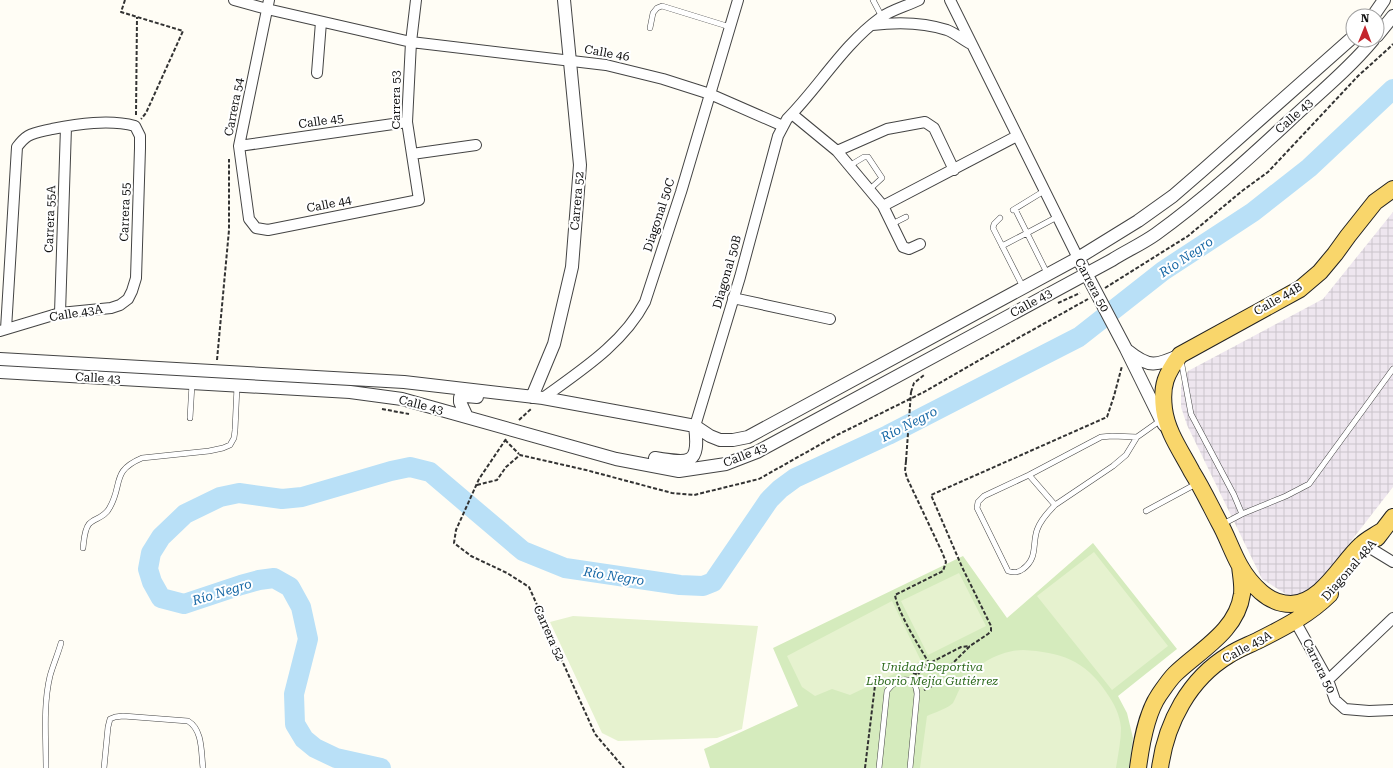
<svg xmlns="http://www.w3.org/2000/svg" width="1393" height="768" font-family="'Roboto Serif',serif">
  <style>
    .industrial { fill: url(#industrial-grid) }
    .grass { fill: #d5ebbd }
    .pitch { fill: #e6f2cf }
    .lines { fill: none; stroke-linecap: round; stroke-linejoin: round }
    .river { stroke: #b9e0f7; stroke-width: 20 }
    .service-casing { stroke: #444; stroke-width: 6 }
    .minor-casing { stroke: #444; stroke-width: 12 }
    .tertiary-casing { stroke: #444; stroke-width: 14 }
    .primary-casing { stroke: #222; stroke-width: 18 }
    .path { stroke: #333; stroke-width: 2; stroke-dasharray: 4 2; stroke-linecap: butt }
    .service { stroke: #fff; stroke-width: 5 }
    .minor { stroke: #fff; stroke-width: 10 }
    .tertiary { stroke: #fff; stroke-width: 12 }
    .primary { stroke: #f9d66b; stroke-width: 16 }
    .path-bridge { stroke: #333; stroke-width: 2; stroke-dasharray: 4 2; stroke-linecap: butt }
    .labels { text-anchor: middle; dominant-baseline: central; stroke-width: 4; stroke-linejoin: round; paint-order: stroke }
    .street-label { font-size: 12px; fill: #111; stroke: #fff }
    .park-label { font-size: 12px; font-style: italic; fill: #2f6b1f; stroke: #fff }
    .water-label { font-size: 13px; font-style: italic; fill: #1768a6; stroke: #fff }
  </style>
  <defs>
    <pattern id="industrial-grid" width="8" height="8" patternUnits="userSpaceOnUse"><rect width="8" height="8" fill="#eee6ef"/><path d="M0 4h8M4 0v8" fill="none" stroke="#cbc4cc"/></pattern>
  </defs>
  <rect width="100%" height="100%" fill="#fffdf5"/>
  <path class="industrial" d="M1393 212V487L1317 585 1292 598 1262 579 1187 425 1181 407V385L1188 371 1323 299Z"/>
  <path class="grass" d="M1093 543 1177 649 1118 696 1127 713 1133 738 1129 768H710L704 749 798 706 773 648 963 556 1007 618Z"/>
  <path class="pitch" d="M1094 552 1168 646 1112 690 1037 596Z
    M959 573 986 626 928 655 901 601Z
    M892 601 921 661 850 695 832 689 815 696 802 687 787 656Z
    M573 616 758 626 742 729 717 738 618 741 602 733 550 622Z
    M1023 650C1060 652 1085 660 1106 692 1114 703 1120 715 1121 728 1121 741 1118 755 1116 768H920L927 716C933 713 949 708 953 703 955 700 958 691 961 687 974 665 998 651 1023 650Z"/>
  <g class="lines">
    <path class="river" d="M381 768 336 758 315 748 304 739 295 724 294 694 308 639 301 607 290 587 274 578 259 580 241 585 184 604 161 598 152 582 148 569 151 553 161 537 185 514 220 497 239 493 282 499 302 497 391 471 410 467 430 472 523 551 565 568 680 585 703 586 713 582 769 500 780 489 795 478 888 435 1079 337 1163 271 1253 212 1309 168 1393 89"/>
    <g class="service-casing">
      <path id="service" d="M873 0 882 17
        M650 28 653 13 657 8 662 6 730 27
        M849 166 864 157H868L882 178 869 190
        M1013 210 1044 191
        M1000 218 994 224 993 228 1023 287
        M892 224 906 217
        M1002 246 1027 233 1015 209
        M1047 273 1027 233 1057 217
        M1181 360 1191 414 1234 495 1242 514
        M190 418 192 384
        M1137 437 1112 436 1101 437 1029 475 984 496 978 502 977 508 1008 571C1014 573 1018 573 1023 569 1038 558 1032 545 1037 530 1040 521 1049 511 1055 505L1113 466 1126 455 1137 437 1161 420
        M1029 475 1055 505
        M1146 511 1196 484
        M1223 524 1242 514 1286 496 1309 484 1393 369
        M83 548C84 541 84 530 89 524 94 518 105 518 110 507 123 484 111 471 142 458L209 451 223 448 230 445 234 438 235 430 237 386
        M46 768C46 738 43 705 50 676 53 665 58 654 61 643
        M104 768 108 727 110 719 115 717 123 716 188 721C203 730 201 752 203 768
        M879 768 887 691C896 677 916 674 917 694L910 768"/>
    </g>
    <g class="minor-casing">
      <path id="minor" d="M234 0 267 9 411 42 606 65 663 79 710 94 783 126
        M269 0 239 146 249 219 256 228 268 230 419 200 407 122 411 42 416 0
        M950 0 1078 258
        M872 25C896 22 923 22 947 30 955 33 963 40 971 44
        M317 73 321 22
        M792 114 837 151 883 206 903 247 909 249 920 244
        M239 146 407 122
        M837 151 887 129 925 122 934 128 954 170
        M412 154 476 145
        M883 206 1017 136
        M733 298 830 319
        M60 313 66 127
        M0 331 60 313 111 308 120 305 128 299 132 291 136 278 140 148V136L135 126C109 119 78 124 52 129 44 131 35 132 28 136 23 139 20 143 17 147L6 329
        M543 398C580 371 623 344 645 302L681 192 738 0
        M695 426 740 277 778 136 787 119C819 87 843 45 880 18 891 10 907 6 919 0
        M1370 548 1393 562
        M1295 621 1328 680 1335 700 1345 709 1369 711 1393 710
        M1328 680 1393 618"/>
    </g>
    <g class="tertiary-casing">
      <path id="tertiary" d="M1373 16 1384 0
        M1377 36 1393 16
        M1078 258 1126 349 1161 420 1164 425
        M1128 351C1149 368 1156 366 1180 355
        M0 359 404 382 543 398 647 417 695 426 710 436 720 440H733L748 437 1078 258 1138 221 1173 196 1203 170 1353 37
        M0 372 350 392 402 399 616 459 679 471 726 464 757 452 1112 260C1126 251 1142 244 1156 234 1203 200 1246 161 1288 122 1317 95 1348 70 1373 40
        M532 397 554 344 572 267 580 165 564 0
        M467 417 460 402V398L466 396 477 397
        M655 458C690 464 700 465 695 426"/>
    </g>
    <g class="primary-casing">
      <path id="primary" d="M1383 530C1376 535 1367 539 1361 545 1341 563 1322 603 1291 604 1280 604 1269 599 1261 592 1253 585 1245 575 1240 566 1232 552 1227 536 1219 522 1210 505 1202 488 1192 472 1181 451 1167 432 1164 409 1161 385 1166 374 1180 355L1300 289 1320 272 1335 254 1348 236 1375 202 1393 189
        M1377 538 1393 517
        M1138 768C1141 745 1146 714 1159 695 1164 688 1169 680 1175 674 1200 650 1237 631 1242 594 1243 585 1241 576 1240 566
        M1160 768C1166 723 1189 679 1229 655 1238 649 1249 645 1259 640 1285 627 1310 614 1330 594"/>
    </g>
    <path class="path" d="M125 0 121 12 183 31 146 113 141 119
      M136 115 137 17
      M1105 288 1188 236 1242 191 1268 172 1358 76 1388 49 1393 44
      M1058 303 1080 293
      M217 360 229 230V159
      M911 392 914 383 924 375
      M382 409 409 414
      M519 420 532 408
      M506 439 479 479 456 530 454 543 471 556 507 573 529 587 595 734 624 768
      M505 440 519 454
      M906 461 905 471 907 478 942 552 946 562 943 571 895 595C898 613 919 646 929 663
      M477 485 497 480 506 467 520 455 586 470 672 493 694 495 759 479 837 435 924 392 1011 342 1088 299
      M913 673C921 675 926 681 929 688
      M918 674 926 665 961 647 970 646
      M924 690 936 684 952 664 970 646 988 634 991 631V626L962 567 931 495 1107 417 1114 396 1122 366
      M865 768 875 685 886 679"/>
    <use href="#service" class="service"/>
    <use href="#minor" class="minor"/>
    <use href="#tertiary" class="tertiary"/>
    <use href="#primary" class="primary"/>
    <path class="path-bridge" d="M906 461 911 392"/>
  </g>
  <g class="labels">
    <g class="street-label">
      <text transform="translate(607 53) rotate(10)">Calle 46</text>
      <text transform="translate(396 100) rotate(-90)">Carrera 53</text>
      <text transform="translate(234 107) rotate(-79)">Carrera 54</text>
      <text transform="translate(1294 116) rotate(-42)">Calle 43</text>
      <text transform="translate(321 121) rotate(-8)">Calle 45</text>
      <text transform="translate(577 201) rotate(-85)">Carrera 52</text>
      <text transform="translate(329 204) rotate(-11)">Calle 44</text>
      <text transform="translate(125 212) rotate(-88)">Carrera 55</text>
      <text transform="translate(659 215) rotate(-72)">Diagonal 50C</text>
      <text transform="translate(50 219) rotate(-88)">Carrera 55A</text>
      <text transform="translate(727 272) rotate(-74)">Diagonal 50B</text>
      <text transform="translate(1092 285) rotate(62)">Carrera 50</text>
      <text transform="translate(1278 299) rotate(-30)">Calle 44B</text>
      <text transform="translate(1031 303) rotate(-29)">Calle 43</text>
      <text transform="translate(76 313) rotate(-9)">Calle 43A</text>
      <text transform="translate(98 378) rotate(3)">Calle 43</text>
      <text transform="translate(421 405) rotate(14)">Calle 43</text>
      <text transform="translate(745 455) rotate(-22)">Calle 43</text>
      <text transform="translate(1349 570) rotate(-49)">Diagonal 48A</text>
      <text transform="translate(549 633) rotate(66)">Carrera 52</text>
      <text transform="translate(1247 647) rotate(-28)">Calle 43A</text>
      <text transform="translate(1319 666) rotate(64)">Carrera 50</text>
    </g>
    <g class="park-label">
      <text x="932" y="667">Unidad Deportiva<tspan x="932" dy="14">Liborio Mejía Gutiérrez</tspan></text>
    </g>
    <g class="water-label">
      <text transform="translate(1186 257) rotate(-34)">Río Negro</text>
      <text transform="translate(909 424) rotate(-27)">Río Negro</text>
      <text transform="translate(614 576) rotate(9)">Río Negro</text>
      <text transform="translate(222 592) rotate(-17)">Río Negro</text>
    </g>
  </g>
  <g transform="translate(1365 28) rotate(1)"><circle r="19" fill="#ffffff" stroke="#a0a0a0"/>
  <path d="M0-3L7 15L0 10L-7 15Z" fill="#c4262e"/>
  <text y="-6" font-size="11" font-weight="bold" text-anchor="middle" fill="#111111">N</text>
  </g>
</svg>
